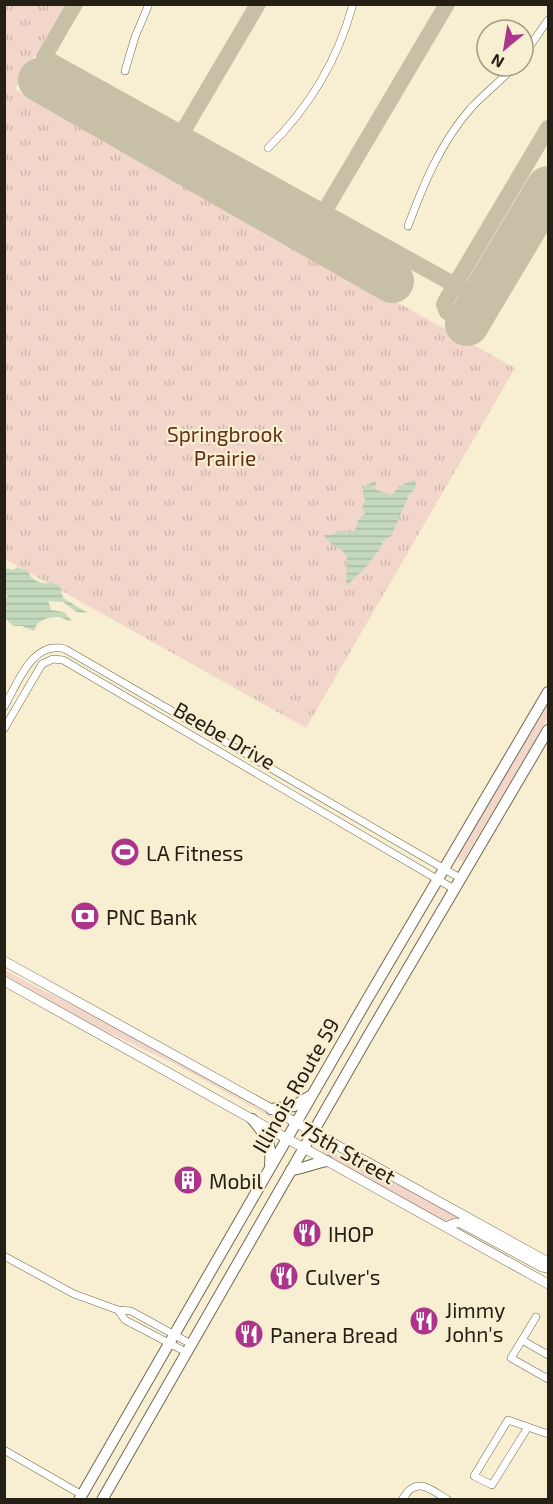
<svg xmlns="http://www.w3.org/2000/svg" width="553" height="1504" font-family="'Exo 2',sans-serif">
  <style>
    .grass { fill: #f1d6c9 }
    .park { fill: url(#park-tufts) }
    .water { fill: url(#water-rules) }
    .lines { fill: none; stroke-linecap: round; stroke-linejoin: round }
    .taxiway { stroke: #c8c0a6; stroke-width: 16 }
    .runway { stroke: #c8c0a6; stroke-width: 44 }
    .street-casing { stroke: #72694f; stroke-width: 8 }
    .secondary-casing { stroke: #72694f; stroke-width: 10 }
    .primary-casing { stroke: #72694f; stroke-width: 12 }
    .street { stroke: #fff; stroke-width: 7 }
    .secondary { stroke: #fff; stroke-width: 9 }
    .primary { stroke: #fff; stroke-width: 10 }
    .labels { text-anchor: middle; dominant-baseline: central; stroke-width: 4.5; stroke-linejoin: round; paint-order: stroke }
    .park-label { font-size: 21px; fill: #603118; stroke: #f8eed1 }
    .street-label { font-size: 21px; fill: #242015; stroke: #f8eed1 }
    .poi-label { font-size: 21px; fill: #242015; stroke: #f8eed1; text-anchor: start }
  </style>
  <defs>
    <pattern id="park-tufts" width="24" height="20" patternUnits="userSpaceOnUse" patternTransform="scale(1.5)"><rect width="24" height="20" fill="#f1d6c9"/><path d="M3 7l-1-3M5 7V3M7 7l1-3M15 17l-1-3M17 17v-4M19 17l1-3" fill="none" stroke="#ceb7ac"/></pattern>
    <pattern id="water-rules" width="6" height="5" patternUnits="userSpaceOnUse" patternTransform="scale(1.5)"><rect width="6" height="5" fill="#c5dabc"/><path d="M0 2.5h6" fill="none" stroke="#a9bba1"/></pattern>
  </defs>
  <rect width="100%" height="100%" fill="#f8eed1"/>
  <path class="grass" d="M548 704V718L465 858 463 861 459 860 458 856Z
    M5 970 34 986 84 1010 280 1121 279 1122 177 1065 82 1020 5 977Z
    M324 1148 358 1167 412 1191 474 1226 447 1223 325 1156 321 1152Z"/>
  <path class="park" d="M5 5H65L15 89 515 368 306 728 5 559Z"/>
  <path class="water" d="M414 480 416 482 415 488 409 495 391 536 383 541 380 549 364 569 346 586 347 556C342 547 328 545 324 535H331L339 531H355L358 520 365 514 362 508 365 500 363 493 364 487 375 481 376 483 374 489 391 495 402 485Z
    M17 567 28 571C30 580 43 586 51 582L60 586 63 598 88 613 77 612 63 602 48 601 51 610 64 612 72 621C66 621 63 617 58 617 47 617 37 620 34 631L22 626H13L5 618V597H8L5 592V568L13 570Z"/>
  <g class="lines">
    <path class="taxiway" d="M75 4 44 57 482 300
      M182 133 258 4
      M324 212 447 4
      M467 324 447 312 444 305 446 300 548 128"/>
    <path class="runway" d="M40 80 392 281
      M467 324 548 188"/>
    <g class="street-casing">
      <path id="street" d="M523 56 548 20
        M125 71 135 37 149 4
        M268 148C309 108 338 59 353 4
        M408 226C424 183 441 142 471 108 485 93 501 81 514 66
        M4 707C18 683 32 640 65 649L460 878
        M4 729 42 664 53 659 63 660 454 889
        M4 1256 74 1294 118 1310 131 1311 191 1344
        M118 1310 125 1320 186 1352
        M536 1317 522 1340 548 1355
        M522 1340 511 1358 548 1379
        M528 1427 492 1485 474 1476 508 1420 548 1434
        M4 1450 82 1495
        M402 1500C416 1475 430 1489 448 1500"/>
    </g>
    <g class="secondary-casing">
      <path id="secondary" d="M4 961 548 1262
        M4 981 548 1284
        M446 1227 455 1223H461L542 1267 548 1268"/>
    </g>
    <g class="primary-casing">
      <path id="primary" d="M271 1109 294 1106 310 1096
        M252 1119C266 1136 272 1142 270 1164
        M291 1170C303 1169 314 1163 327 1161
        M79 1500 368 998 548 692
        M102 1500 367 1038 548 730"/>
    </g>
    <use href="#street" class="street"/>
    <use href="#secondary" class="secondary"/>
    <use href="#primary" class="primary"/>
  </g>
  <defs>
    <g id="stadium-disc" transform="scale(1.5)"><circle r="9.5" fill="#ac358b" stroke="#f8eed1"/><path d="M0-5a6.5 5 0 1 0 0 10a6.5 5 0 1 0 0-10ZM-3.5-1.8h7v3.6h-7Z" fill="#fff"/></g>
    <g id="bank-disc" transform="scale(1.5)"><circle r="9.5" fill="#ac358b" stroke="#f8eed1"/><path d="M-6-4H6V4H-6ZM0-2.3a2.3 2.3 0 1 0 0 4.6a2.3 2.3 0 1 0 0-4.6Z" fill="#fff"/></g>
    <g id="building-disc" transform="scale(1.5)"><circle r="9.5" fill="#ac358b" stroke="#f8eed1"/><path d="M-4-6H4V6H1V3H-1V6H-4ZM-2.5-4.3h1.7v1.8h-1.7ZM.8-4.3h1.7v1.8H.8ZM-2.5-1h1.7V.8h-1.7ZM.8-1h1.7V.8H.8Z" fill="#fff"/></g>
    <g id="restaurant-disc" transform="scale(1.5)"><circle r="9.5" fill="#ac358b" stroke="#f8eed1"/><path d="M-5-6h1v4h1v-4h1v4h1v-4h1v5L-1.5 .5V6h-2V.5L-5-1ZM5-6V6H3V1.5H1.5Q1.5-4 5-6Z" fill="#fff"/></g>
  </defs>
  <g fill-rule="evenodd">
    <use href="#stadium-disc" x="125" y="852"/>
    <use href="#bank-disc" x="85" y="916"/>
    <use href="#building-disc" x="188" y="1180"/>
    <use href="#restaurant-disc" x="307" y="1233"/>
    <use href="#restaurant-disc" x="284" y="1276"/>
    <use href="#restaurant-disc" x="424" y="1321"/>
    <use href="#restaurant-disc" x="249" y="1334"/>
  </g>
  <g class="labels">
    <g class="park-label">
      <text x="225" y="433">Springbrook<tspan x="225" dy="24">Prairie</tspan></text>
    </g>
    <g class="street-label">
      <text transform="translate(225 735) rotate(30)">Beebe Drive</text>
      <text transform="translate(295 1085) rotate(-60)">Illinois Route 59</text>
      <text transform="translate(348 1152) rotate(29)">75th Street</text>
    </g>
    <g class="poi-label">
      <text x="146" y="852">LA Fitness</text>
      <text x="106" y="916">PNC Bank</text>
      <text x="209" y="1180">Mobil</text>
      <text x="328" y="1233">IHOP</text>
      <text x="305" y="1276">Culver's</text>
      <text x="445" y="1309">Jimmy<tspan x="445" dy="24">John's</tspan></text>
      <text x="270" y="1334">Panera Bread</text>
    </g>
  </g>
  <rect width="553" height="1504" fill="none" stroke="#242015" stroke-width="12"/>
  <g transform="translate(505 48) rotate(210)"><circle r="28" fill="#f8eed1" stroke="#a39c86" stroke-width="1.5"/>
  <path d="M0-4.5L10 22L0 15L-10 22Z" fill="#ac358b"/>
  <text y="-9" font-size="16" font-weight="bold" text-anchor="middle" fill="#242015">N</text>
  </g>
</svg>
